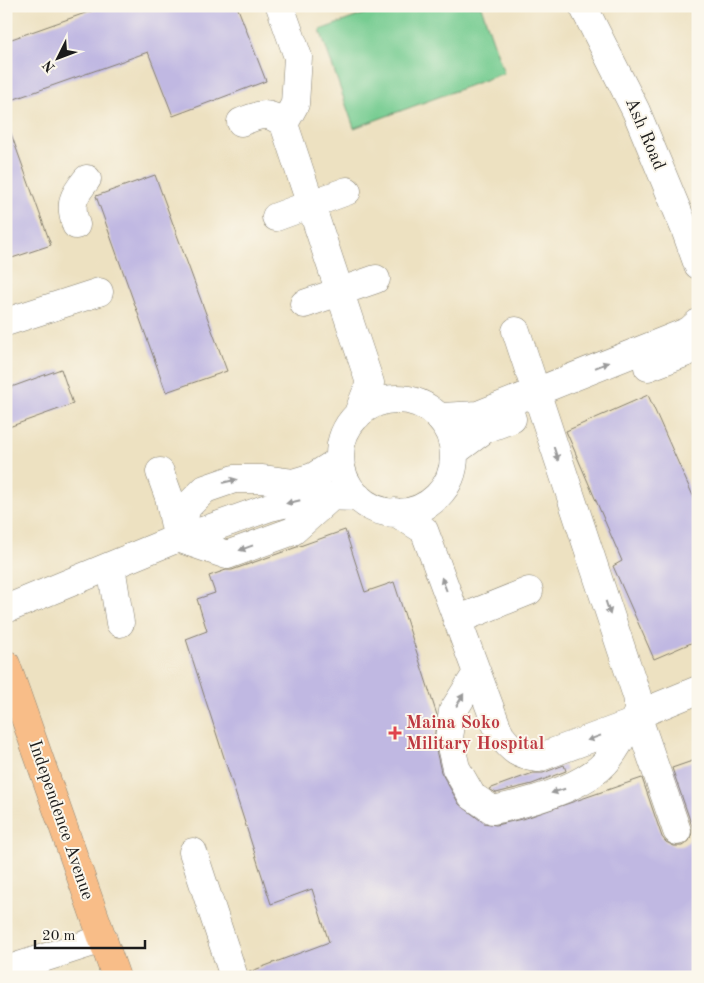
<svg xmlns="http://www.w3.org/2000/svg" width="704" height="983" font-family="'Old Standard TT',serif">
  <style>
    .green { fill: #76cc91; stroke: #497456 }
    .building { fill: #c0b8e2 }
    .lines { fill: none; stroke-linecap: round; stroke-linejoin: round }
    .minor-casing { stroke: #847e6e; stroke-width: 29 }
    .major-casing { stroke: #847e6e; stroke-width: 29 }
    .minor { stroke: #fff; stroke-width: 28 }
    .major { stroke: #f8bd88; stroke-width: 28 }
    .oneway { fill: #999 }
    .health-dot { fill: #e0444e; stroke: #fbf7ec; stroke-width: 2 }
    .labels { text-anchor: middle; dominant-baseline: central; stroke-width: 4; stroke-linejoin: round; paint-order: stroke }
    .street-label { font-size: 18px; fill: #1c1c1c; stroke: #fbf7ec }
    .health-label { font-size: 18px; font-weight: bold; fill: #be3a42; stroke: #fbf7ec; text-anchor: start }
  </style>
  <rect width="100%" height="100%" fill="#fbf7ec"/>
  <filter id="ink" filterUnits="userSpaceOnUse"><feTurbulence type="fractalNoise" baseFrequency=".02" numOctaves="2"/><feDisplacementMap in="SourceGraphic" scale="10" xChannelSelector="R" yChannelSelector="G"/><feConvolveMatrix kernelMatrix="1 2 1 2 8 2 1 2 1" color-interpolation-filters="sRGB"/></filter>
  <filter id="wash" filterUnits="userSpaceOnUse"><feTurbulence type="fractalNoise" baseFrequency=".0096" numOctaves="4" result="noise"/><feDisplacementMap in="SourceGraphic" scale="20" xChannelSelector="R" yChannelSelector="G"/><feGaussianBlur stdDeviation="1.12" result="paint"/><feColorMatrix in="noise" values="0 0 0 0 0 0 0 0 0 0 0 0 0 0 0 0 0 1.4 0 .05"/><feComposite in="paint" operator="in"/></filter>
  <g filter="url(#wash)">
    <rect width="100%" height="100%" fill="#ede1c1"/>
    <path class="green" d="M386 6H481L504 73 354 128 320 30Z"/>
    <g id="blocks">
      <path class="building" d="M105 6H237L266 81 173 116 148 52 6 102V41Z
        M6 131H10L51 245 6 260Z
        M155 175 227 371 166 392 96 196Z
        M61 369 73 404 6 428V389Z
        M648 395 698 507V640L654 659 613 566 622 561 566 431Z
        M345 530 365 592 394 582 437 715 434 741 441 772 459 804 484 823 496 825 526 818 642 778 662 837 666 842 674 846H682L689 841 692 833V826L672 768 698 759V972L685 977H249V972L329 942 312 889 271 904 186 639 207 631 197 599 215 593 209 576 226 570H232Z
        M564 765 566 771 532 784 496 793 489 789 533 773H543Z"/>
    </g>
  </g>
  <g filter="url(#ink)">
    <use href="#blocks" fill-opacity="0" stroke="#847e6e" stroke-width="1"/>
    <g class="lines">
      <g class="minor-casing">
        <path id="minor" d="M280 6 298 57 295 104 284 124
          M583 6 636 111 685 229 698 265
          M241 122C259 115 267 110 284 124L370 383 357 416
          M276 217 347 191
          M76 225C69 203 73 196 87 179
          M304 304 376 279
          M6 322 99 292
          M648 367 698 348
          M340 456a57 57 0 1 1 114 0a57 57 0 1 1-114 0Z
          M441 417 478 415 689 331 698 323
          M454 452 485 429 512 419
          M160 472 169 497 177 536
          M395 512 424 530 500 735C512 750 518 756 538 758L630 724C639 716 639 707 637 696L516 331
          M178 538 187 507 205 489 234 479H261L293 483 313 477 340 460
          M178 538 227 555 293 531 331 497
          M111 566 120 623
          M6 609 178 538 200 532 270 507 318 496 358 497
          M457 620 529 591
          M477 673 453 711 449 738 456 768 472 796 493 810C527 803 581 789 605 763 615 752 622 737 630 724
          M677 831 637 715 698 690
          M193 852 234 977
          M6 970 103 939"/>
      </g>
      <g class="major-casing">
        <path id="major" d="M6 664 116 977"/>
      </g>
      <use href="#minor" class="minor"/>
      <use href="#major" class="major"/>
    </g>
    <defs><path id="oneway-solid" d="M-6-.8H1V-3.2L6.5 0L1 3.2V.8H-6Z" transform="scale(1.25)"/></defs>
    <g class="oneway">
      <use href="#oneway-solid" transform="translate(602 365) rotate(-22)"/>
      <use href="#oneway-solid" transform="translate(556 454) rotate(72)"/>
      <use href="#oneway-solid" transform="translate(230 481) rotate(-14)"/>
      <use href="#oneway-solid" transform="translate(293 502) rotate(167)"/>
      <use href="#oneway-solid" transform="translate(246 548) rotate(160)"/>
      <use href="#oneway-solid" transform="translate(444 584) rotate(-111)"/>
      <use href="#oneway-solid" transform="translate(608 608) rotate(72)"/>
      <use href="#oneway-solid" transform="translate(460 700) rotate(-59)"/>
      <use href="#oneway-solid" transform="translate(594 738) rotate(160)"/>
      <use href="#oneway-solid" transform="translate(558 791) rotate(162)"/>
    </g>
  </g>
  <path class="health-dot" d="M392.5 725.5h5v5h5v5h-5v5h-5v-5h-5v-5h5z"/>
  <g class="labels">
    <g class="street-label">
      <text transform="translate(645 134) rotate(67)">Ash Road</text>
      <text transform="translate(61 820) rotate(71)">Independence Avenue</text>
    </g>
    <g class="health-label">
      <text x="406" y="723">Maina Soko<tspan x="406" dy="21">Military Hospital</tspan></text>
    </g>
  </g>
  <rect width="704" height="983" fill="none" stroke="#fbf7ec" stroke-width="25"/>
  <g transform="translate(58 58) rotate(228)" stroke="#fbf7ec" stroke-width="4" paint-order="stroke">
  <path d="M0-4L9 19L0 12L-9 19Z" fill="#1c1c1c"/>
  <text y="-8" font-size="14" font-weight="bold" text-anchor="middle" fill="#1c1c1c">N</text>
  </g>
  <path d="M35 940v8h110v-8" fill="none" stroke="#1c1c1c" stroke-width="2.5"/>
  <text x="42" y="940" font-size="15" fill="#1c1c1c" stroke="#fbf7ec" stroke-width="4" paint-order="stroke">20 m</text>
</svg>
